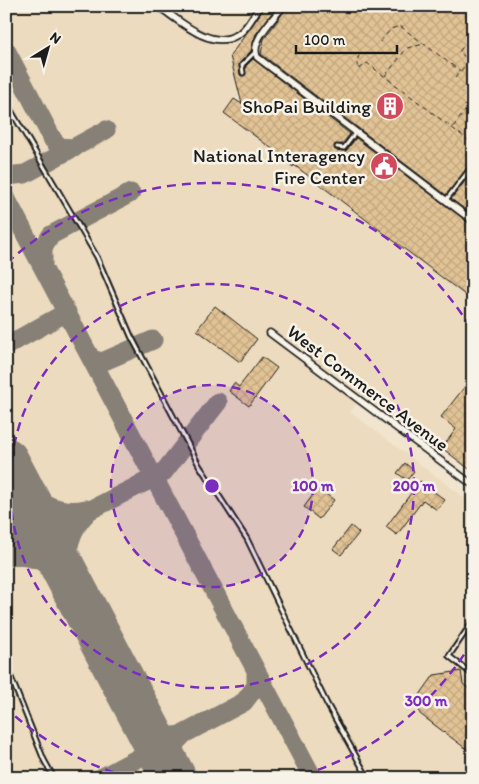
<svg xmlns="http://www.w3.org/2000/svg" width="479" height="784" font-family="Itim,sans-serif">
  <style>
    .built { fill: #ecdbbe }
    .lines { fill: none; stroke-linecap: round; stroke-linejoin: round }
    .taxiway { stroke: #868076; stroke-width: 19 }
    .runway { stroke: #868076; stroke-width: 45 }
    .building { fill: url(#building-cross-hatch); stroke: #1c1c1c }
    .lane-casing { stroke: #1c1c1c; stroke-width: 7 }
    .street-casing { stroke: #1c1c1c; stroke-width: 9 }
    .path { stroke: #1c1c1c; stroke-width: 1; stroke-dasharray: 5 4; stroke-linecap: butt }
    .lane { stroke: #f7f3e8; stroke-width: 3 }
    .street { stroke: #f7f3e8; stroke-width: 5.5 }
    .ring { fill: none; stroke: #7b2cbf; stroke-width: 2.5; stroke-dasharray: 9 6 }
    .labels { text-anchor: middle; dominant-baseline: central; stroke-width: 5; stroke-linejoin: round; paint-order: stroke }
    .poi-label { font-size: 19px; fill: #1c1c1c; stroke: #f7f3e8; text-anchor: end }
    .street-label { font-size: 19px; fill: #1c1c1c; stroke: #f7f3e8 }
    .centre { fill: #7b2cbf; stroke: #f7f3e8; stroke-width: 2.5 }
    .ring-label { font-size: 15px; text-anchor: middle; font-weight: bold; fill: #7b2cbf; stroke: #f7f3e8; stroke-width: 5; stroke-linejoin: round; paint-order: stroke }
  </style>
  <defs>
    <pattern id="building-cross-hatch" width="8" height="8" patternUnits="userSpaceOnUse" patternTransform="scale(1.25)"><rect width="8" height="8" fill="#e2c395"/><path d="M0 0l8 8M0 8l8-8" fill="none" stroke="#c1a780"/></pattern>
  </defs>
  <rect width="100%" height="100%" fill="#f1e5cf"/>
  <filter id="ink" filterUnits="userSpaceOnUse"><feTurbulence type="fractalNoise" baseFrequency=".02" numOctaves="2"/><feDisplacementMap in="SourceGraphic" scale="10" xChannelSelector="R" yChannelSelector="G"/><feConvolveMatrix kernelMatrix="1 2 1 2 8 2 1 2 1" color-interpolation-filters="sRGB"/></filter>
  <g filter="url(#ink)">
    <path class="built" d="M6 6H266L228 58 232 62 240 94 225 113 473 301V376L441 417 456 429 442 448 366 392 350 412 473 504V778H6Z"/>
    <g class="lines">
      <path class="taxiway" d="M6 50 53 140 60 147 74 148
        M6 176 25 174 106 130
        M6 198 313 778
        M43 266V248L51 235 131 193
        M6 346 67 312
        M92 359 102 362 153 340
        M20 486C39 503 59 515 86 509
        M6 549C22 531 24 508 20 486
        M6 553 163 473 218 402
        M6 557C33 553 52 564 71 582
        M71 582C64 557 67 534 86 514
        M142 717C153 731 162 739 180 735
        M101 778 244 702 256 686V671
        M174 778C169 761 168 748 182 736"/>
      <path class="runway" d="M6 460 174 778"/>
    </g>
    <path class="building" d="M266 6H277L256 34 251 51 239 64 240 75H245L246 66 253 59 350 134 342 144 335 145V150L346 151 356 138 473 226V301L294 165 293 167 278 156 279 154 224 113 234 99 242 104 230 56Z
      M288 6H473V162L446 195 261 54 264 39Z
      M473 171V215L451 199Z
      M215 306 257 339 240 362 197 330Z
      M262 357 277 368 249 406 229 391 234 383 239 387Z
      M473 376V472L442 448 456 429 441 417Z
      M405 463 414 471 407 480 397 473Z
      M420 481 445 500 437 510 423 500 397 535 386 527Z
      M318 488 334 500 319 519 304 507Z
      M351 526 359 533 341 555 333 549Z
      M461 671 463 684 473 692V754L420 714 417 699 434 675Z"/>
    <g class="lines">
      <g class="lane-casing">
        <path id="lane" d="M243 73 242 65 255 52
          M6 102 97 257 131 336 199 465 247 539 327 704 368 778
          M337 147 344 148 356 132
          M446 200 473 165
          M473 621 449 656 473 675
          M6 665 44 760 54 778"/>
      </g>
      <g class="street-casing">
        <path id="street" d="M158 6C178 19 209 50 235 36 246 31 253 16 260 6
          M283 6C274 19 250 40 257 57L473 221
          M270 333 473 485"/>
      </g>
      <path class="path" d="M473 33 459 52 473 63
        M380 42 391 29 400 26 460 71
        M359 68 356 62 360 54
        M359 69 367 63 472 143
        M385 76 407 48 424 44
        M455 78 465 66
        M453 127 471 103 473 104
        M468 184 473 176"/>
      <use href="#lane" class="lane"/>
      <use href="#street" class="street"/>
    </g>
  </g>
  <circle cx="212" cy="486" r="101" fill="#7b2cbf" fill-opacity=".12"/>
  <g class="ring">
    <circle cx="212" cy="486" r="101"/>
    <circle cx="212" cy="486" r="202"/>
    <path d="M472 642A303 303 0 0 1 296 777M128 777A303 303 0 0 1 7 709M7 263A303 303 0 0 1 472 330"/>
  </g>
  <defs>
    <g id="building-disc" transform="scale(1.4375)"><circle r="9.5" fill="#d1495b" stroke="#f7f3e8"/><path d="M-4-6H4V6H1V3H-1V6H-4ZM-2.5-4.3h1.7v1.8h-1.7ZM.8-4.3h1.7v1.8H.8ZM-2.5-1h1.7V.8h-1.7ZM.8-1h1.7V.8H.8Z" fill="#fff"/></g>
    <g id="civic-disc" transform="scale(1.4375)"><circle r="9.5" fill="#d1495b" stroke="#f7f3e8"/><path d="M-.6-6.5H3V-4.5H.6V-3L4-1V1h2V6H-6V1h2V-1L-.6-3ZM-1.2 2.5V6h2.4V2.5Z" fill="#fff"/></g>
  </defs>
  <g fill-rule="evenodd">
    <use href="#building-disc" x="390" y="106"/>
    <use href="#civic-disc" x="384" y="166"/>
  </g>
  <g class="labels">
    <g class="poi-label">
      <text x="371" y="106">ShoPai Building</text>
      <text x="365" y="155">National Interagency<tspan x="365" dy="22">Fire Center</tspan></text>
    </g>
    <g class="street-label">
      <text transform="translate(368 388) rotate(37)">West Commerce Avenue</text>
    </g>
  </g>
  <circle cx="212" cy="486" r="8" class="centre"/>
  <g class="ring-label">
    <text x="313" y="491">100 m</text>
    <text x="414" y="491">200 m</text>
    <text x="426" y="706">300 m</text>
  </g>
  <rect width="479" height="784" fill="none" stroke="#f7f3e8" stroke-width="25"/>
  <rect x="12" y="12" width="454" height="759" fill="none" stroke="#1c1c1c" stroke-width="2" filter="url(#ink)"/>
  <g transform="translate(48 48) rotate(37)" stroke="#f7f3e8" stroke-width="4" paint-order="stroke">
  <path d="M0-4L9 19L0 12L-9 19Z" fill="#1c1c1c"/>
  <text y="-8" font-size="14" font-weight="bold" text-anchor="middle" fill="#1c1c1c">N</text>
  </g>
  <path d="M296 45v8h101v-8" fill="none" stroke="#1c1c1c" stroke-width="2.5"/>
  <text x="304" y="45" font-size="15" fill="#1c1c1c" stroke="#f7f3e8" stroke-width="4" paint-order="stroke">100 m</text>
</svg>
